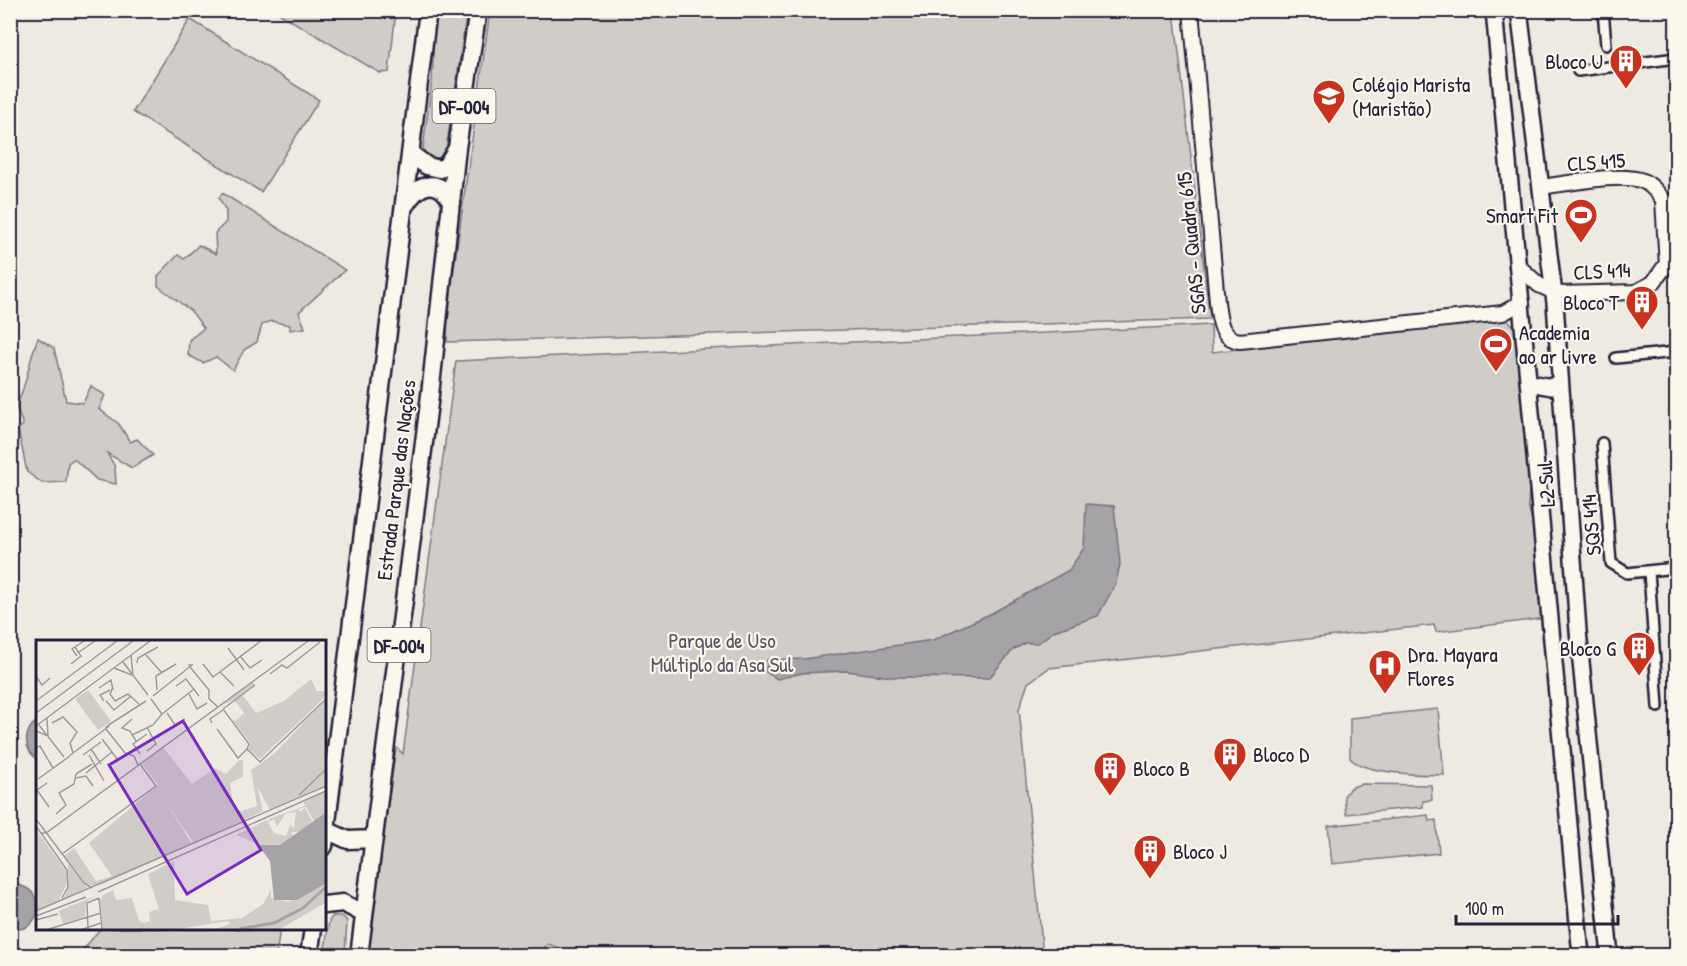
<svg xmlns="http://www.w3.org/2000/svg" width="1687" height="966" font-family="'Patrick Hand',sans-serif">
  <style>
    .green { fill: #d0cdc9; stroke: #797882; stroke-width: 1.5 }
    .water { fill: #a6a3a7; stroke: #716f7c; stroke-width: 1.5 }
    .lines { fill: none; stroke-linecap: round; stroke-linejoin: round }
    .street-casing { stroke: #22223b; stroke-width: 14 }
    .secondary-casing { stroke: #22223b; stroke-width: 18 }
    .primary-casing { stroke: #22223b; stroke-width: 20 }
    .highway-casing { stroke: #22223b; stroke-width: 21 }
    .street { stroke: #fbf7ec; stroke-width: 9 }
    .secondary { stroke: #fbf7ec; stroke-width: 14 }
    .primary { stroke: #fbf7ec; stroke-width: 15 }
    .highway { stroke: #fbf7ec; stroke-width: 16 }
    .labels { text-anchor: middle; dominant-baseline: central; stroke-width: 4.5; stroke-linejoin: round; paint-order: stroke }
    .shield { fill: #fbf7ec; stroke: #636270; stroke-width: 1.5 }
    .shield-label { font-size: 20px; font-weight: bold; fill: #22223b }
    .poi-label { font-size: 21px; fill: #22223b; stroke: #fbf7ec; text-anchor: start }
    .street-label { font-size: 21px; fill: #22223b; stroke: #fbf7ec }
    .park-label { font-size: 21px; fill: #565566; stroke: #fbf7ec }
    .inset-river { fill: none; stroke: #a6a3a7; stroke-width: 3 }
    .inset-road { fill: none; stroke: #9c9a9f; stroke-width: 1.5 }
    .view { fill: #7b2cbf; fill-opacity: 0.15; stroke: #7b2cbf; stroke-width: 3 }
    .inset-edge { fill: none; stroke: #22223b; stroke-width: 3 }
  </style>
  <rect width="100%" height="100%" fill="#eeeae2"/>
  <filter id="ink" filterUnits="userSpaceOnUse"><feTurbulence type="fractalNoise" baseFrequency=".0167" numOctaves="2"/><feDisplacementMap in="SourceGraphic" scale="12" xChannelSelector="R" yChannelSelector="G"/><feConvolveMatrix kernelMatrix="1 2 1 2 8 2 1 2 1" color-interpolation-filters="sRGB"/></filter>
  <g filter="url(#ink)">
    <path class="green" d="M275 11H396L389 72 380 73Z
      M435 11H467L446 150 441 157 433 159 426 155 423 148 432 80Z
      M490 11H1174L1210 319 447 342 448 311Z
      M190 19 319 100 261 192 133 112Z
      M222 193 345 270 299 312 305 328 290 330V325L271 321 262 325 257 342 244 350 233 370 216 357 203 363 188 355 189 340 204 328 191 311 158 286V276L178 255 184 259 199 245 216 254 215 233 226 222V211L219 198Z
      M1507 320 1520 331 1531 459 1528 506 1540 553 1546 618 1436 632 1434 625 1049 668 1028 683 1019 709 1043 955 583 956 548 944 536 955 367 956 396 747 403 754 456 361 1211 325 1212 352Z
      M38 338 54 348 66 401 83 403 91 386 105 395 99 409 119 424 130 442 137 439 153 455 132 468 107 453 115 467 116 484 97 480 74 459 68 463 66 482 42 483 27 472 18 429 23 425 16 406C28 384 28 361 38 338Z
      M1438 709 1444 775C1423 775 1363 774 1350 758V718Z
      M1361 784 1431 785 1432 800 1423 801V807L1346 814 1344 796 1350 788Z
      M1428 815 1429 821 1436 820 1439 853 1332 864 1328 826Z
      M333 916H342L347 921 345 955H324L329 921Z
      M100 929V928L280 929 276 955H79Z"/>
    <path class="water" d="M1086 504 1114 506 1120 564 1116 583 1098 616 1054 631 1038 643H1025L1013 650 989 678 893 677 846 671 803 673 777 679 766 672 767 660 804 659 933 640 992 613 1069 570 1084 548Z
      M37 721V759C23 749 23 731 37 721Z
      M18 885C35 889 38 899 37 914 32 926 23 931 11 928V886Z"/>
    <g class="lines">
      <g class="street-casing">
        <path id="street" d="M1603 10 1606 45
          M1578 71 1676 58
          M1616 358 1676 352
          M1602 443 1611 563 1627 573 1676 568
          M1649 571 1658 707"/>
      </g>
      <g class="secondary-casing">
        <path id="secondary" d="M1191 10 1217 302C1219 319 1220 338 1240 341L1503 313 1522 302
          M1541 187C1567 184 1620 172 1643 181 1657 187 1664 204 1676 213
          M1663 200 1667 266
          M1519 267 1539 285 1559 294 1636 292 1653 283 1676 251"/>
      </g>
      <g class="primary-casing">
        <path id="primary" d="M1494 10 1581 956
          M1519 10 1555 303 1578 631 1610 956
          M1530 383 1552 387 1560 381"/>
      </g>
      <g class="highway-casing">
        <path id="highway" d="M411 154 427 166 440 169 446 166 456 150
          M406 204C419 183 439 176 452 203
          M326 830 348 840 374 839
          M324 846 428 10
          M324 905 343 903 364 914
          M309 956 313 928
          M359 956 430 395 457 148 478 10"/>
      </g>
      <use href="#street" class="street"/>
      <use href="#secondary" class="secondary"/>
      <use href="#primary" class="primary"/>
      <use href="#highway" class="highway"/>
    </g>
  </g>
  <defs>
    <g id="building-pin" transform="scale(1.725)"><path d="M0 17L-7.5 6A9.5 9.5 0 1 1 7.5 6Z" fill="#c8321e" stroke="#fbf7ec"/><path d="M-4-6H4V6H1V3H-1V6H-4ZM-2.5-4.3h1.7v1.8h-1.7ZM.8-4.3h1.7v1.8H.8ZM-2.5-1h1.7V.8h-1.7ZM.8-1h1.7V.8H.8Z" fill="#fff"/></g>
    <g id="university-pin" transform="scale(1.725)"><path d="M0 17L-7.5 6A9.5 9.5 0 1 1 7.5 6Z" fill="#c8321e" stroke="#fbf7ec"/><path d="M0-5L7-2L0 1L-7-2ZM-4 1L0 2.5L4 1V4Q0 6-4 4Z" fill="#fff"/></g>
    <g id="stadium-pin" transform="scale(1.725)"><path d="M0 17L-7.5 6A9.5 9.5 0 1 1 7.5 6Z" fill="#c8321e" stroke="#fbf7ec"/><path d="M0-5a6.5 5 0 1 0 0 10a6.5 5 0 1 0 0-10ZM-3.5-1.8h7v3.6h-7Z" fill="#fff"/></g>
    <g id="hospital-pin" transform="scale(1.725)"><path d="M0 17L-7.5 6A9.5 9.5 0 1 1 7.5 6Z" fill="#c8321e" stroke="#fbf7ec"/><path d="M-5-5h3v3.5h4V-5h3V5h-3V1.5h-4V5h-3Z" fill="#fff"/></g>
  </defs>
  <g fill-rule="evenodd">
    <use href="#building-pin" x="1626" y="61"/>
    <use href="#university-pin" x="1329" y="96"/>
    <use href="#stadium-pin" x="1581" y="215"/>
    <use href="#building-pin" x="1642" y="302"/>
    <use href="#stadium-pin" x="1496" y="344"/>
    <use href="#building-pin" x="1639" y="648"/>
    <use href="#hospital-pin" x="1385" y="666"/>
    <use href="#building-pin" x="1230" y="754"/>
    <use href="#building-pin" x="1110" y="768"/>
    <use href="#building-pin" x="1150" y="851"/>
  </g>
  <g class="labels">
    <g class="shield">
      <rect x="432.5" y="89" width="63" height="34" rx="4.5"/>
      <rect x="367.5" y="628" width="63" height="34" rx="4.5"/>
    </g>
    <g class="shield-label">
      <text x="464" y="106">DF-004</text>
      <text x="399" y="645">DF-004</text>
    </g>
    <g class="poi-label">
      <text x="1603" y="61" text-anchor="end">Bloco U</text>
      <text x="1352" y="84">Colégio Marista<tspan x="1352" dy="24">(Maristão)</tspan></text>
      <text x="1558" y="215" text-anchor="end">Smart Fit</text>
      <text x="1619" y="302" text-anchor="end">Bloco T</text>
      <text x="1519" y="332">Academia<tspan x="1519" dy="24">ao ar livre</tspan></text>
      <text x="1616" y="648" text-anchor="end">Bloco G</text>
      <text x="1408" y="654">Dra. Mayara<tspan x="1408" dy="24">Flores</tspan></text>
      <text x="1253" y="754">Bloco D</text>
      <text x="1133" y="768">Bloco B</text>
      <text x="1173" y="851">Bloco J</text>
    </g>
    <g class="street-label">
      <text transform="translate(1596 162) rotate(-4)">CLS 415</text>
      <text transform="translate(1191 243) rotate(-96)">SGAS - Quadra 615</text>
      <text transform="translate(1602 271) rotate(-3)">CLS 414</text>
      <text transform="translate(396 480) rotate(-83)">Estrada Parque das Nações</text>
      <text transform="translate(1546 484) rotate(-94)">L2 Sul</text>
      <text transform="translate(1591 525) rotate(-95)">SQS 414</text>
    </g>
    <g class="park-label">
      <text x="722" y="640">Parque de Uso<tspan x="722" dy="24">Múltiplo da Asa Sul</tspan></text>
    </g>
  </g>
  <g transform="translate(36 640)">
    <rect width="290" height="290" fill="#eeeae2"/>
    <path d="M275 39 281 51H289V57L224 119 213 110 214 103 196 79 199 81 208 73 198 60 185 65 217 42 219 45 206 54 220 73 248 61ZM52 50 75 81 62 90 39 59ZM289 60V145L234 170 221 146 227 171 158 203 130 162 156 204 65 245H51L28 216 38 208 60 241 76 236 53 203 122 145 106 124 127 107 156 144 179 128 190 134 203 120H207V137L194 143 198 169 206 171 221 166 215 130 239 113ZM289 152V173L278 181 270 167 263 169V172L269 168 276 181 267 192H255L257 197 243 206 236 224 225 205 200 195 231 180 238 193 250 196 254 185 258 188 260 172 249 174 241 187 238 179 233 182V179L269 166 268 162ZM0 190 31 232 32 241 23 260 0 271ZM138 221 139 260 172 265 175 281 206 278 227 264 235 250V258L252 262 289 244V263L244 289H179L194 284 192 281 143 289H67L64 261 67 255 77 250 80 260 96 258 104 284V280L107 283 114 281 113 272 122 269 125 276 112 234ZM32 224 52 247 25 261 31 252ZM61 255 50 262 49 277 27 284 23 271Z" fill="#d0cdc9"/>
    <path d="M289 173V244L261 260H238L234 221 222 205H244Z" fill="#a6a3a7"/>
    <path class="inset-river" d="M203 289 238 283 267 268 290 247"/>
    <path class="inset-road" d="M192 8 208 30M43 12 59 1M95 15 97 36M110 15 126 33M41 16 36 9 48 1M204 16 214 28 226 20M87 22 112 55M101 23 102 18 122 7M35 24 45 16 39 7M167 24 177 37 225 1M154 27 173 50M78 28 96 35M184 32 198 46M234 34 246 25 251 28 284 2M0 36 6 45 14 38M140 46 150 39 163 56M77 47 74 54 79 61 92 54 103 64M63 48 75 40 77 50M121 50 120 36 140 24M173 50V59L182 67M153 54 161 69 171 63M117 56 156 25H152M115 59 126 74M0 61 81 1M68 61 64 55 74 50M70 61 78 70 95 56M187 69 213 104 211 109 224 122 290 59M187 69 219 45M0 73 97 1M131 73 139 85 149 79M126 74 158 49M96 79 86 88 94 91 100 101M16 83 27 77 41 92 34 103 37 113M176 83 174 79 187 70M3 85 28 117M0 86 114 1M71 86 110 61M111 87 120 104 111 111M70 89 89 113M181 89 202 118 211 109M0 91 12 96 11 78M96 95 117 85 126 74M66 99 82 120M0 108 4 106 17 128M55 109 65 124M89 113 98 116 102 125M104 114 97 104 111 94M47 115 65 102M53 115 68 141M33 116 72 87H69M50 133 76 112M40 134 56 124M40 138 50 136 57 146M2 139 34 116M11 143 1 150 13 167M263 155 290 129M20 174 30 165 23 153 38 144 40 134M0 179 48 243 56 248M0 186 31 230 32 247 26 258M5 193H10L272 1M26 214 120 146 104 124M62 252 290 151M63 258 66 289M0 271 290 146M0 276 50 257M0 280 22 274M13 289 65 273M47 289 65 283M52 289 51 263 63 258"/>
    <path class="view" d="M147 81 225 210 151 254 73 125Z"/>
    <rect width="290" height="290" class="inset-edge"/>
  </g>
  <rect width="1687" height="966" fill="none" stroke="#fbf7ec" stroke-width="36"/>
  <rect x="18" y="18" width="1651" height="930" fill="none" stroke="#22223b" stroke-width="2" filter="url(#ink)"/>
  <path d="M1456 915v9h162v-9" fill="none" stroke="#22223b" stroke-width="3"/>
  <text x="1465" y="915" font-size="18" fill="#22223b" stroke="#fbf7ec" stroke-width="4.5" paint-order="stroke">100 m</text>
</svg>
